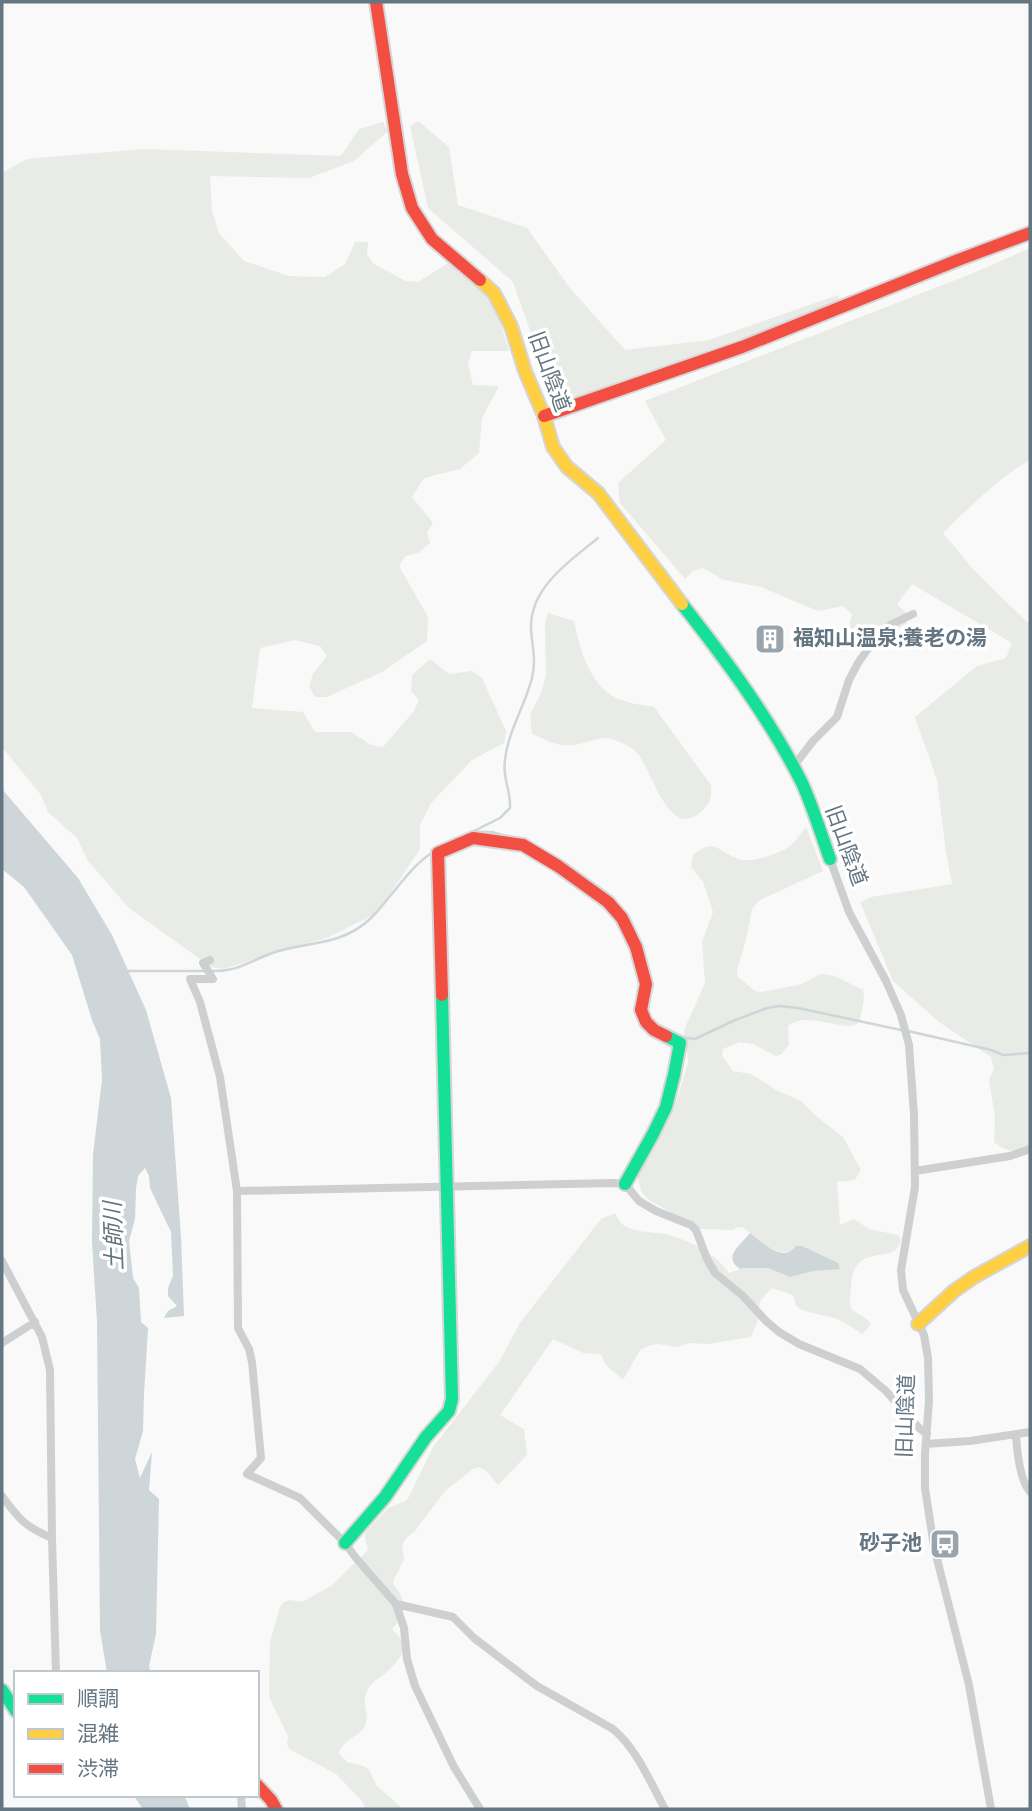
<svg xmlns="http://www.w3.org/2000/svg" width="1032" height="1811" font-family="Overpass,'Noto Sans JP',sans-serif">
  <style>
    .green { fill: #e8ebe6 }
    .water { fill: #ced6d9 }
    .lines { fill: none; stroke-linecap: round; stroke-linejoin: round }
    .stream { stroke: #ced6d9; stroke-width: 2.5 }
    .fast-casing { stroke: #d5d6d7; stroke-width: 16 }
    .slow-casing { stroke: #d5d6d7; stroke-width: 16 }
    .jam-casing { stroke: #d5d6d7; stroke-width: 16 }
    .street { stroke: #cecfd0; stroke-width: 8 }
    .fast { stroke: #16e098; stroke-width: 12 }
    .slow { stroke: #ffcf43; stroke-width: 12 }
    .jam { stroke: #f24e42; stroke-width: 12 }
    .labels { text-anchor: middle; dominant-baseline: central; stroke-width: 7; stroke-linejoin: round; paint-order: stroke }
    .street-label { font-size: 21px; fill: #657683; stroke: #fff }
    .poi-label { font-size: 21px; font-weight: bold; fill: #657683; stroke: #fff; text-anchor: start }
    .water-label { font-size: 23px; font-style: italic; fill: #60757c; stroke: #fff }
  </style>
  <rect width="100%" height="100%" fill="#f9f9f9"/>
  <path class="green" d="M418 121 449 147 458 205 527 228 569 287 625 350 709 340 838 295 841 302 565 402 552 393 513 282 428 208 410 126Z
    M383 122 388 131 354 161 309 178 210 176 212 211 219 233 244 261 289 276 325 277 345 264 355 242H368L367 254 374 264 406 281 418 282 448 263 485 292 500 321 509 351H472L468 363 473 385 499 386 482 418 479 453 460 469 424 478 412 497 433 523 427 533 430 543 418 553 405 556 399 566 428 617 427 641 382 672 327 697H315L309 686 313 674 327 656 320 646 295 640 260 648 252 708 303 712 315 732H351L371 745 383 747 414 711 419 700 411 691 412 675 430 659 449 674 472 671 482 678 506 731 504 743 472 760 431 803 420 825V849L377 913 329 937 224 969 211 967 129 908 88 861 77 838 48 812 41 795 2 747V173L27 159 144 149 341 156 359 129Z
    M1030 248V460C997 479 970 507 943 533L973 569 1030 625V1149C1014 1151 1007 1153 994 1142L995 1117 989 1080 994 1069 991 1057 939 1022 893 981 860 902 871 897 952 884 946 852 937 780 915 717 977 666 1006 658 1012 643 912 584 897 604 905 612 907 623 886 636 869 653 847 637 852 614 843 606 818 611 761 587 724 580 703 568 693 571 685 579 620 503 618 483 666 440 645 401 976 272Z
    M548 613 574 621C579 648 591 690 621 700 631 704 643 705 654 707L711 785C712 797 711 801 703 810 670 843 653 774 639 755 636 750 631 748 626 745 620 742 612 738 606 738 591 739 578 747 563 745 553 744 542 738 532 734L530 715 541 693 546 675 545 625Z
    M806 827 823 871 760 900 752 909 746 939 737 971V976L755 991 761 992 799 985 821 974 835 976 863 990C865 998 863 1005 861 1013 861 1016 860 1020 858 1023 848 1034 807 1009 788 1026L789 1044 782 1054 776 1056 753 1044 740 1042 723 1049 722 1056 733 1071 751 1074 776 1090 801 1101 815 1115 843 1137 861 1170 855 1180 837 1182 840 1225 854 1219 869 1229 898 1235 901 1240C895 1268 853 1238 851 1288 850 1295 849 1303 852 1310L868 1320 871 1325 862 1334C854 1329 846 1323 837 1319 829 1316 803 1312 799 1308 794 1304 795 1303 794 1297L790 1294 772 1288 760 1301 758 1320 751 1337 708 1344 689 1343 677 1347 658 1344 651 1345 640 1350 623 1380 605 1364 601 1354 583 1353 553 1339 500 1415 524 1429 527 1455 498 1485 485 1470 479 1467 473 1469 445 1491 414 1532 405 1539 402 1546 404 1559 393 1582C394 1586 397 1589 399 1592 408 1606 402 1619 392 1629L404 1643 405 1649C401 1655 397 1662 392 1667 384 1677 370 1680 366 1694 362 1703 370 1717 365 1726 359 1737 343 1739 339 1753L347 1762 364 1766 369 1770 377 1786 400 1806 401 1809H362L365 1807 362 1801 336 1774 289 1749 287 1743 288 1736 269 1697 270 1642 280 1607 284 1602 290 1600 302 1602 331 1586 368 1550 365 1538 366 1532 388 1508 405 1501 409 1497 433 1447 499 1362 520 1323 601 1219 615 1213C617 1217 619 1220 621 1223 632 1234 655 1231 669 1235 692 1242 715 1253 729 1273L744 1268H768L790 1277 814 1271 840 1268 792 1251C773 1256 758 1239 744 1228L738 1227 733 1230 700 1229 649 1200 641 1191 637 1173 640 1167 652 1153 675 1106 688 1063 687 1050 684 1036V1030L705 983 702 942 713 912 703 882 691 867 693 855C714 837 718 851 738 859 748 864 778 854 787 848 794 844 800 834 806 827Z"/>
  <path class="water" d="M2 789 78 878 112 935 146 1010 171 1098 181 1237 184 1316 164 1318 168 1311 177 1306 168 1296V1288L173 1276 171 1232 150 1188 149 1176 145 1168 138 1176 136 1189 135 1219 129 1241 133 1278 139 1288 141 1322 148 1328 144 1394 143 1431 135 1459 140 1478 152 1452 149 1490 159 1499 156 1634 149 1666 151 1673H107L100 1630 97 1322 92 1242 93 1154 102 1080 100 1039 92 1020 72 955 24 887 2 869Z
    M750 1233C762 1242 783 1264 796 1246H802L838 1263 840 1269 814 1271 790 1277 768 1268H744L740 1269C722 1256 740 1246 750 1233Z
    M133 1795H184L190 1809H143Z"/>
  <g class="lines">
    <path class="stream" d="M475 832H492L513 838
      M470 833 500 818 510 808C511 790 502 778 505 760 508 731 525 706 532 678 537 657 531 645 531 625 532 586 571 560 598 538
      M127 971H204
      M211 971C237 972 248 962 272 953 307 941 341 947 371 918 392 897 408 868 433 852
      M908 1031 991 1050 1003 1055 1030 1053
      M679 1037 695 1039 733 1021 767 1008 780 1006 798 1008 901 1030"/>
    <g class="fast-casing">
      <path id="fast" d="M682 604C726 660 770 719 802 783 813 807 821 834 830 859
        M625 1184 653 1134 666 1107 674 1075 680 1043 666 1036
        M345 1543 385 1497 426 1437 449 1411 452 1399 442 995
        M2 1690 16 1711"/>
    </g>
    <g class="slow-casing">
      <path id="slow" d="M480 280 494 293 511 326 525 371 544 416 553 447 567 467 598 493 682 604
        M918 1324 954 1291 974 1277 1030 1246"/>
    </g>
    <g class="jam-casing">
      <path id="jam" d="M376 2 402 174 412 208 432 239 480 280
        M544 416 742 347 958 260 1030 233
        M442 995 438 853 473 838 523 845 558 866 608 902 622 918 636 947 646 984 641 1010 646 1022 654 1030 666 1036
        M257 1785 271 1800 276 1809"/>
    </g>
    <path class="street" d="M793 767 813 741 837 717 849 680 858 663 880 632 888 626 913 614
      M830 859 849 912 886 981 901 1015 909 1045 914 1115 915 1187 901 1270 903 1290 924 1335 928 1358 929 1400 925 1454V1488L934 1547 969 1685 991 1809
      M210 960 203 963 213 979H190L200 1002 220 1077 237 1191 238 1328 249 1349 252 1362 261 1458 247 1474 300 1498 345 1543 356 1558 396 1604 404 1628 407 1659 415 1686 454 1767 480 1809
      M915 1171 1010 1156 1030 1149
      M237 1191 613 1183 625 1184 639 1201 656 1211 691 1225 696 1230 707 1259 715 1273 743 1296 766 1321 779 1332 799 1344 860 1369 886 1391 919 1428 927 1434
      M2 1261 42 1337 50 1370 52 1538 56 1673
      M2 1343 35 1322
      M1016 1435C1017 1451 1020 1480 1030 1492
      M926 1444 970 1441 1030 1432
      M2 1496C18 1518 25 1527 52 1538
      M396 1604 453 1617 474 1638 537 1686 613 1729C637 1749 650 1782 665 1809
      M241 1795 242 1809"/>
    <use href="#fast" class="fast"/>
    <use href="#slow" class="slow"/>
    <use href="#jam" class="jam"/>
  </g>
  <defs>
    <g id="building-square" transform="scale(1.575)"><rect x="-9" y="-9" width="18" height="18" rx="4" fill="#99a4ac" stroke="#fff"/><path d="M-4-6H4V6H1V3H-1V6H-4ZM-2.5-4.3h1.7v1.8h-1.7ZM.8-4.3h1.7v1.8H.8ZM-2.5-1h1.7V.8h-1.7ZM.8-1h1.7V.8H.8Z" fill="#fff"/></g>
    <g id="bus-square" transform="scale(1.575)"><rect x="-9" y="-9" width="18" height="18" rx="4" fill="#99a4ac" stroke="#fff"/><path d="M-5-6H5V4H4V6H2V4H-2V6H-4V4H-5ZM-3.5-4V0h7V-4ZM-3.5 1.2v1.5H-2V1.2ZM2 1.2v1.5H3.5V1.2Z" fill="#fff"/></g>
  </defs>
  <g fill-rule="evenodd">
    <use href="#building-square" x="770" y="639"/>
    <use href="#bus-square" x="945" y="1544"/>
  </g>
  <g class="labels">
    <g class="street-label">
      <text transform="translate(548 372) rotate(70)">旧山陰道</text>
      <text transform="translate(845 846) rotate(70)">旧山陰道</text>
      <text transform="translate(907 1416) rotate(-88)">旧山陰道</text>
    </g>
    <g class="poi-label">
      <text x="793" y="639">福知山温泉;養老の湯</text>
      <text x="922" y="1544" text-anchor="end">砂子池</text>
    </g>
    <g class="water-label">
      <text transform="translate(116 1236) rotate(-92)">土師川</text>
    </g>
  </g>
  <rect width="1032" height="1811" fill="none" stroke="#657683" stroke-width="7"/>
  <rect x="14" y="1671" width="245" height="126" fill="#ffffff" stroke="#c1c8cd" stroke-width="2"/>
  <rect x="28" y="1694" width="35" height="10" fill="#16e098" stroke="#c1c8cd" stroke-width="2"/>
  <text x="77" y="1706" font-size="21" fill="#657683">順調</text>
  <rect x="28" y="1729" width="35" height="10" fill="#ffcf43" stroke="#c1c8cd" stroke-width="2"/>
  <text x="77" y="1741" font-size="21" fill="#657683">混雑</text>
  <rect x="28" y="1764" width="35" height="10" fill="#f24e42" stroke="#c1c8cd" stroke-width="2"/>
  <text x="77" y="1776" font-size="21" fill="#657683">渋滞</text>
</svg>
